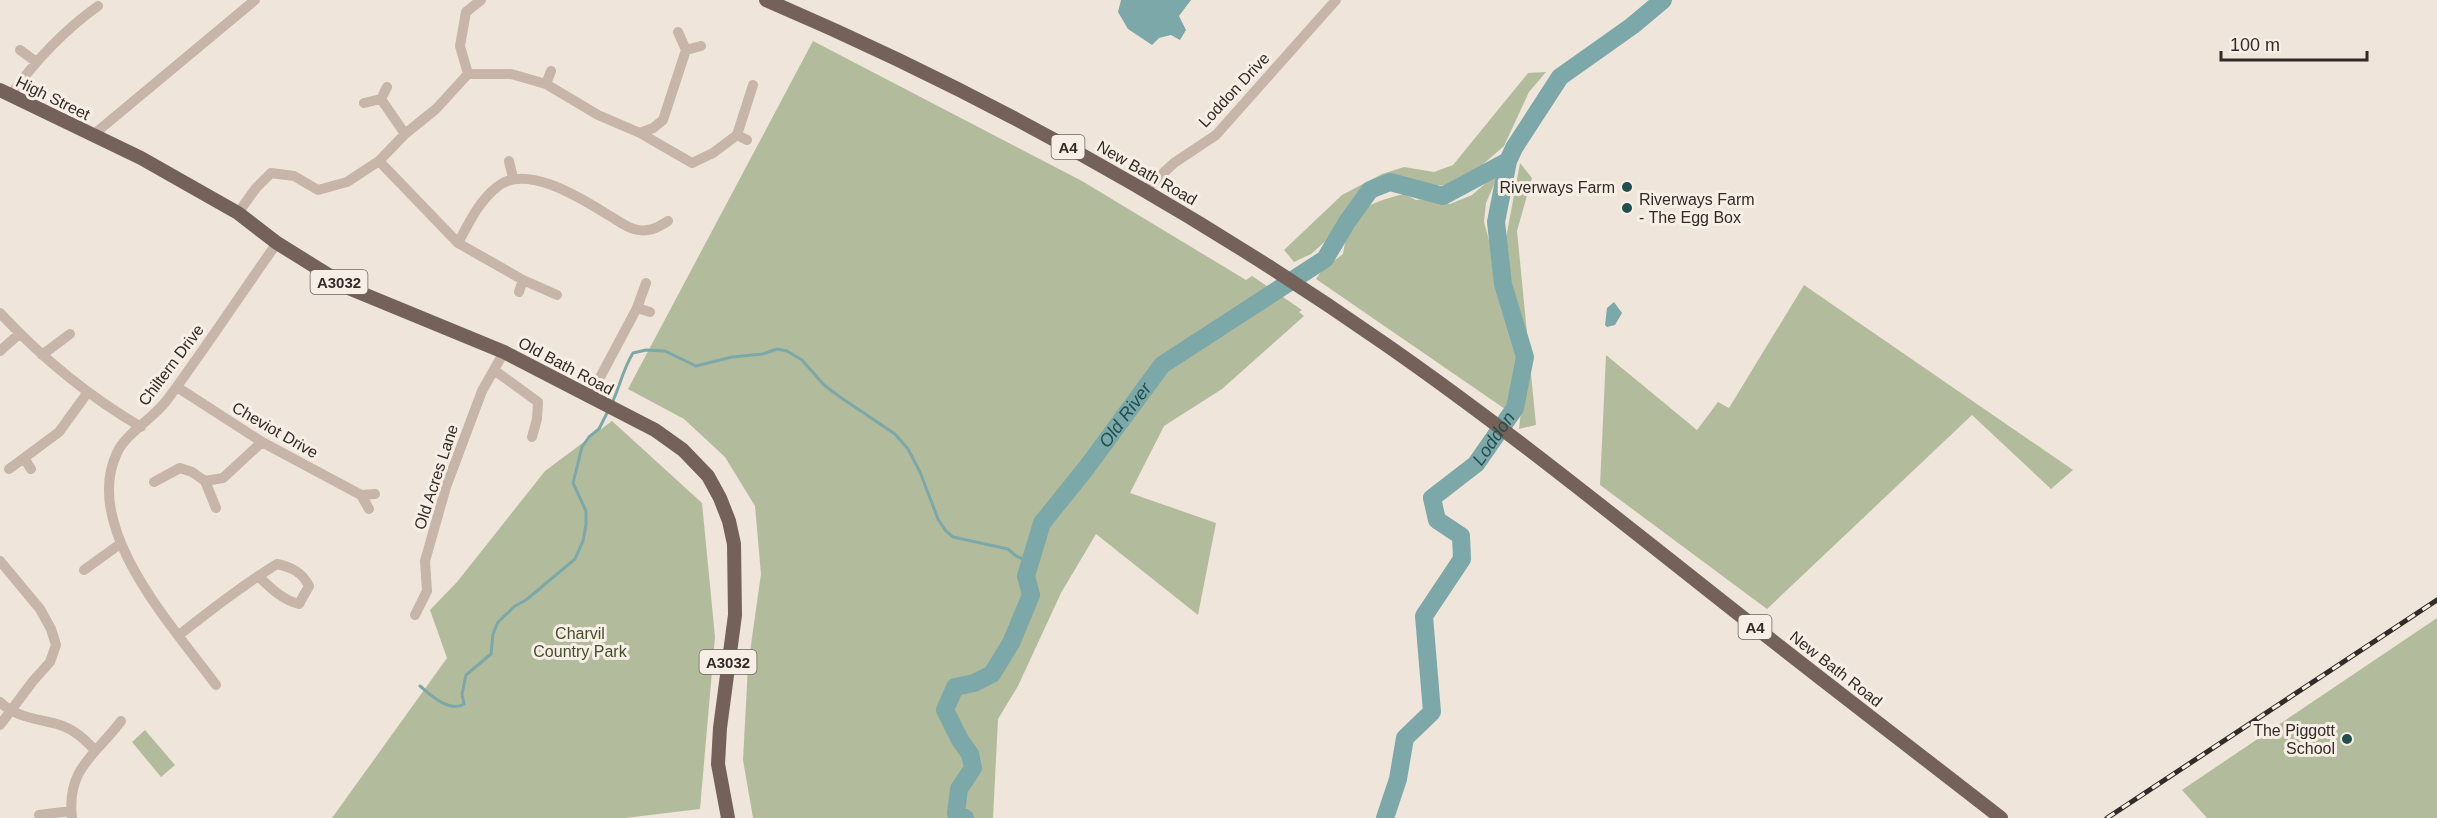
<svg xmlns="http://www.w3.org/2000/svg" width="2437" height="818" font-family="Helvetica,sans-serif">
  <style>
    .green { fill: #b2bc9c }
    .water { fill: #7ca8a9 }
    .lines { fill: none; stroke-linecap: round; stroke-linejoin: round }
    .stream { stroke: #7ca8a9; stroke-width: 3 }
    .river { stroke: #7ca8a9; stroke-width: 18 }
    .minor { stroke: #c6b5a8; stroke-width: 10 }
    .major { stroke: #74625a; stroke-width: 14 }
    .rail-casing { stroke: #332b27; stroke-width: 5 }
    .rail { stroke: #f7efe6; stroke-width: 3; stroke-dasharray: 9; stroke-linecap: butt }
    .poi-dot { fill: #214f50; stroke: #f7efe6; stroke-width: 2 }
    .labels { text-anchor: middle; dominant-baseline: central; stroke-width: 6; stroke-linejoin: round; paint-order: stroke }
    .shield { fill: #f7efe6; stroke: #6e6660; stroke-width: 1.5 }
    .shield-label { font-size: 15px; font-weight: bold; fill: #332b27 }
    .street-label { font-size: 16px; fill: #332b27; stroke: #f7efe6 }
    .poi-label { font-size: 16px; fill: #332b27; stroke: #f7efe6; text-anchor: end }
    .park-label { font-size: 16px; fill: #434f2d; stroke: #f7efe6 }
    .water-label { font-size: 18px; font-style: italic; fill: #214f50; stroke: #f7efe6 }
  </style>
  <rect width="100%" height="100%" fill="#efe5da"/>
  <path class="green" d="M813 41 1082 181 1246 280 1252 276 1302 310 1299 312 1304 316 1222 389 1164 426 1130 493 1216 523 1198 615 1096 534 1061 593 1018 686 998 719 993 818H753L743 760 748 666 761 574 755 506 725 457 684 419 628 389Z
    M1546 72 1529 92 1504 146 1466 179 1446 186 1390 180 1368 187 1355 198 1328 239 1311 254 1294 262 1284 250 1342 195 1382 174 1404 167 1434 172 1453 165 1528 73Z
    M1520 163 1532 178 1517 231 1536 425 1519 429 1528 350 1509 292 1506 238Z
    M1493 177 1497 178 1486 203 1484 222 1521 356 1511 407 1505 409 1316 279 1322 270 1343 254C1350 211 1364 204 1404 194L1416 200 1424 199 1450 204 1472 195Z
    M1804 285 2073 470 2051 489 1972 415 1767 609 1600 485 1606 355 1697 430 1718 402 1729 408Z
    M612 421 702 503 715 637 700 809 625 818H332L447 658 430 610 457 582 545 471Z
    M2437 618V818H2207L2182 790Z
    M145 730 175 765 161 777 132 742Z"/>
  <path class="water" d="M1121 0H1191L1179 16 1186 30 1180 40 1171 35 1159 38 1152 45 1128 29 1118 12Z
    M1614 302 1622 313 1615 325 1607 327 1605 325 1607 308Z"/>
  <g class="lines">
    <path class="stream" d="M612 403C620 386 623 369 633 353L646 350 665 351 696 366 732 357 763 354 777 349 787 351 802 360 824 385 840 397 895 434 908 449 920 472 938 519 945 530 953 537 1008 549 1016 556 1030 562
      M420 686C431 695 449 713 464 704L462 694 466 675 491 654 493 634 498 622 515 606 526 600 575 559 583 541 586 525V511L573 483 582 447 589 437 599 429 608 411"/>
    <g class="river">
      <path id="s1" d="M965 818 956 813 959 789 973 768 970 754 960 740 945 710 955 687 974 683 992 674 1011 643 1031 595 1026 576 1042 523 1087 467 1162 365 1325 259 1347 222 1370 190 1390 182 1443 196 1508 161"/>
      <path id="s2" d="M1385 818 1398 779 1405 738 1432 712 1424 616 1462 559 1461 536 1437 520 1432 498 1476 464 1515 408 1525 357 1503 284 1496 222 1508 161 1514 148 1560 77 1632 26 1663 0"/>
    </g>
    <path class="minor" d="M678 32 686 50
      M701 46 686 50 663 120 653 128 640 133 692 163 713 153 737 135 747 140
      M20 50 35 61
      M468 74H511L546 84 598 115 640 133
      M546 84 551 71
      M387 87 381 99 405 134
      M10 96C35 61 63 31 98 6
      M364 103 381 99
      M93 135 255 0
      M737 135 753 85
      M379 161 458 243 523 280 557 295
      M509 161 513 178
      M1145 190 1174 163 1216 135 1336 0
      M238 213 256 188 271 173 294 176 318 190 347 182 379 161 405 134 436 109 468 74 460 46 466 12 481 0
      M458 243C469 223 479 201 497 187 526 162 584 200 610 216 617 220 626 227 634 229 648 233 657 228 668 221
      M519 292 523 280
      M637 308 650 312
      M0 313C41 357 88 396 141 427
      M0 351 19 334
      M42 355 70 334
      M494 370 538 402 537 419 532 437
      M177 387 262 442 361 495 375 494
      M589 398 637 308 646 283
      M9 469 24 458
      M31 469 24 458 59 432 88 392
      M205 481 216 508
      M154 482 180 468 192 472 205 481 223 478 262 442
      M361 495 369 509
      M0 561 40 609 51 629 56 645 50 662 33 681 0 725
      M84 570 120 544
      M415 615 427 591 425 561 446 487 482 391 504 352
      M179 635C211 610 243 585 277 564 291 567 302 572 309 586L299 604C282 600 270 587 258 576
      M216 685C174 628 81 528 117 453 125 434 154 418 167 400 205 349 240 295 277 243
      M0 702C16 718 40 719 60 725 75 730 84 739 95 750
      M39 815 71 811
      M72 818C66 768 96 755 121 721"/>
    <path class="major" d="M766 0C984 93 1191 209 1385 344 1490 417 1589 496 1689 575 1792 657 1897 737 2001 818
      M0 90 141 158 238 213 277 243 351 289 504 352 655 430 683 450 708 476 720 498 729 521 734 544 735 615 720 728 718 764 728 818"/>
    <g class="rail-casing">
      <path id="rail" d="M2107 818 2437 600"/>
    </g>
    <use href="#rail" class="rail"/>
  </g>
  <g class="poi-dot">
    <circle cx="1627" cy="187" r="6"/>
    <circle cx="1627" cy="208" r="6"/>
    <circle cx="2347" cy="739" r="6"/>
  </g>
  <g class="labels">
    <g class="shield">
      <rect x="1051.5" y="135" width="33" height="24" rx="4.5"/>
      <rect x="310.5" y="270" width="57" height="24" rx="4.5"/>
      <rect x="1738.5" y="615" width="33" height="24" rx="4.5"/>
      <rect x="699.5" y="650" width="57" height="24" rx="4.5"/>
    </g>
    <g class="shield-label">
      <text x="1068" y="147">A4</text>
      <text x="339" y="282">A3032</text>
      <text x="1755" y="627">A4</text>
      <text x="728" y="662">A3032</text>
    </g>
    <g class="street-label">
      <text transform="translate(1234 90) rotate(-47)">Loddon Drive</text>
      <text transform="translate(53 98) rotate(26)">High Street</text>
      <text transform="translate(1147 173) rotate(30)">New Bath Road</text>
      <text transform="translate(171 365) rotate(-53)">Chiltern Drive</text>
      <text transform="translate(566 366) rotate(28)">Old Bath Road</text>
      <text transform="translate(275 430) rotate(30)">Cheviot Drive</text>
      <text transform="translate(436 477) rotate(-72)">Old Acres Lane</text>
      <text transform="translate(1836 669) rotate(38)">New Bath Road</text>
    </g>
    <g class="poi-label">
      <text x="1615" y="187">Riverways Farm</text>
      <text x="1639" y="199" text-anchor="start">Riverways Farm<tspan x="1639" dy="18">- The Egg Box</tspan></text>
      <text x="2335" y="730">The Piggott<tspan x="2335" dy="18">School</tspan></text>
    </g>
    <g class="park-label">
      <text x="580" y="633">Charvil<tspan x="580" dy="18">Country Park</tspan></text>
    </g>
    <g class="water-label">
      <text stroke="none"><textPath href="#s1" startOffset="489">Old River</textPath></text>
      <text stroke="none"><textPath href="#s2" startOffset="446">Loddon</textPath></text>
    </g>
  </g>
  <path d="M2221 51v9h146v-9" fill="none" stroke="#332b27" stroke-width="3"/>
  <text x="2230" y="51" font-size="18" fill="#332b27" stroke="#f7efe6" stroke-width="4.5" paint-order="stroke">100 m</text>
</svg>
